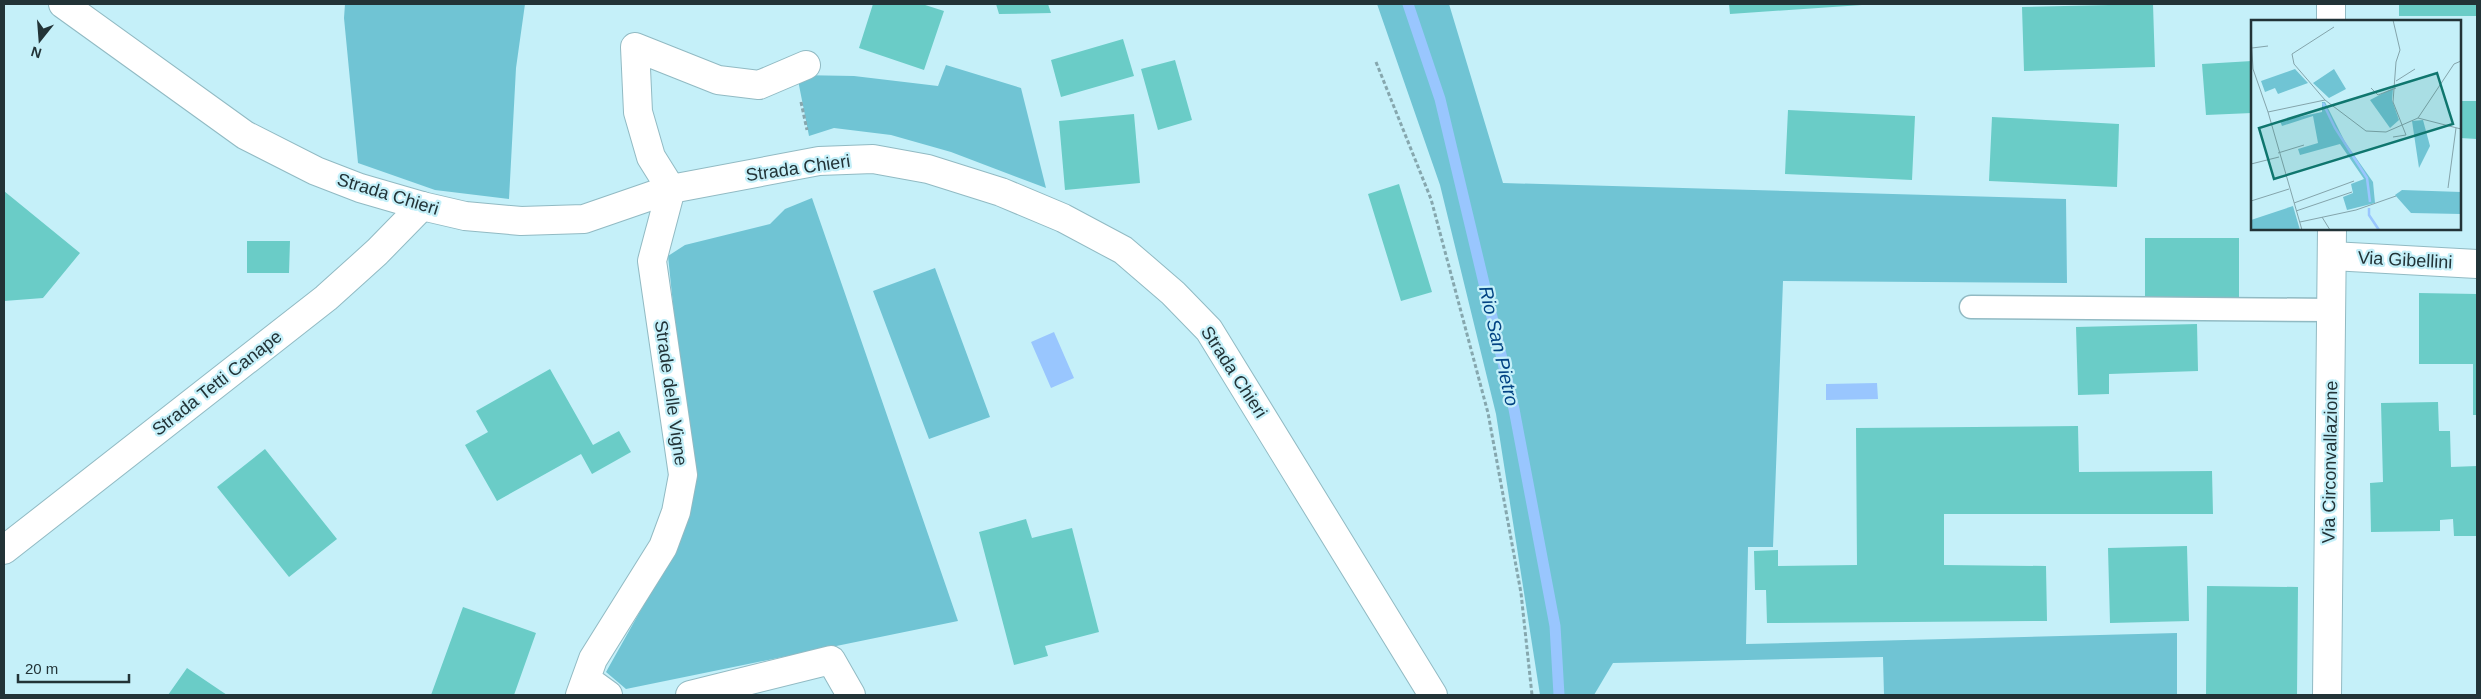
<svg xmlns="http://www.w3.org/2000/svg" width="2481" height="699" font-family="Arial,sans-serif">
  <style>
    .green { fill: #70c4d4 }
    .water { fill: #99c6fe }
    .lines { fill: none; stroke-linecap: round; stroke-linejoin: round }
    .stream { stroke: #99c6fe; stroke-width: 11 }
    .building { fill: #6accc7 }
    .service-casing { stroke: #91bac3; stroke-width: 25 }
    .minor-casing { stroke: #91bac3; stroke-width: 30 }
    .tertiary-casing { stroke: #91bac3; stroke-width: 30 }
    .secondary-casing { stroke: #91bac3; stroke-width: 30 }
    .path { stroke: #86a7ae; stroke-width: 3; stroke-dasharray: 4 2.5; stroke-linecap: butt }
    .service { stroke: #fff; stroke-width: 22 }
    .minor { stroke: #fff; stroke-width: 28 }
    .tertiary { stroke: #fff; stroke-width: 28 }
    .secondary { stroke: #fff; stroke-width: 28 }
    .labels { text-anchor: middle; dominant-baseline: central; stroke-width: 4.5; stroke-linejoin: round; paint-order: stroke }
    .street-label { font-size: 18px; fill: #223337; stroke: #c5f0f9 }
    .water-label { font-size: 19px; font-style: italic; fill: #024383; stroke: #c5f0f9 }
    .inset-river { fill: none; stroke: #99c6fe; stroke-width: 2.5 }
    .inset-road { fill: none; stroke: #84a4ab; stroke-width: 1 }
    .view { fill: #0f766e; fill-opacity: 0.15; stroke: #0f766e; stroke-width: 2.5 }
    .inset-edge { fill: none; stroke: #223337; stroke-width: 2.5 }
  </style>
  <rect width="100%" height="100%" fill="#c5f0f9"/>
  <path class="green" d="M345 4H525L516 68 509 199 435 190 358 163 344 18Z
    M1377 4H1449L1503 183 2066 199 2067 283 1783 281 1773 547H1748L1746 644 2177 633V695H1884L1883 657 1613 663 1594 695H1540L1496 414 1440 185Z
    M946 65 1021 88 1046 188 951 152 891 135 834 128 809 136 797 75 854 76 938 86Z
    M812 198 958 621 626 689 606 672 679 542 691 479 668 256 685 245 770 224 785 209Z
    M935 268 990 417 929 439 873 291Z"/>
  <path class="water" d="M1054 332 1074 378 1051 388 1031 342Z
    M1877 383 1878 399 1826 400V384Z"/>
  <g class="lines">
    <path class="stream" d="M1408 4 1440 99 1514 409 1555 626 1559 695"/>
  </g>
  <path class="building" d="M873 4H922L944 11 924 70 859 48Z
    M996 4H1048L1051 13 999 14Z
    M1729 4H1862V5L1730 14Z
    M2153 4 2155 67 2024 71 2022 7Z
    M2399 4H2477V16H2399Z
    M1123 39 1134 76 1061 97 1051 60Z
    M1175 60 1192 120 1158 130 1141 69Z
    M2252 61V113L2206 115 2202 64Z
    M2460 101H2477V139L2460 138Z
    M1788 110 1915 116 1912 180 1785 174Z
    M1134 114 1140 183 1065 190 1059 121Z
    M1992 117 2119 124 2117 187 1989 181Z
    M1399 184 1432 292 1401 301 1368 194Z
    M4 191 80 253 43 298 4 301Z
    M2145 238H2239V300L2145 301Z
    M247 241H290L289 273H247Z
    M2419 293 2477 294V415H2473V364H2419Z
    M2197 324 2198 371 2109 374V394L2078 395 2076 327Z
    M550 369 593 445 619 431 631 452 592 474 581 454 497 501 465 445 488 432 476 411Z
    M2438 402 2439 431H2450L2451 467 2477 466V536H2454L2453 519 2440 520V531L2371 532 2370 483 2383 482 2381 403Z
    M2078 426 2079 472 2212 471 2213 514H1944V565L2046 566 2047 621 1767 623 1766 590H1755L1754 551 1778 550V566L1857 565 1856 428Z
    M265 449 337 539 289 577 217 487Z
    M1026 519 1032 538 1072 528 1099 632 1045 646 1048 656 1014 665 979 532Z
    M2187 546 2189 621 2110 623 2108 548Z
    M2207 586 2298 587 2297 695H2206Z
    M463 607 536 633 514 695H431Z
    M187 668 227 695H168Z"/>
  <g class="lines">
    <g class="service-casing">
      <path id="service" d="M1971 307 2331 310"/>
    </g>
    <g class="minor-casing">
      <path id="minor" d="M2332 256 2477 264
        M4 550 326 298 377 252 422 206
        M586 679 608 695
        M580 695 593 659 663 547 676 512 683 475 652 261 671 189 651 157 638 112 635 47 718 80 759 85 806 65
        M690 695 831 660 851 695"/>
    </g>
    <g class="tertiary-casing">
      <path id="tertiary" d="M2331 4V21
        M2327 695 2332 229"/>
    </g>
    <g class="secondary-casing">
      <path id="secondary" d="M63 4 245 135 316 171 360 188 422 206 465 216 521 221 584 219 671 189 819 161 873 159 928 169 1001 192 1063 218 1123 250 1173 293 1209 330 1433 695"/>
    </g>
    <path class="path" d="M1376 62 1431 199 1488 413 1521 593 1532 695
      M801 102 807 130"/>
    <use href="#service" class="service"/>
    <use href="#minor" class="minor"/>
    <use href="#tertiary" class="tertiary"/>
    <use href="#secondary" class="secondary"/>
  </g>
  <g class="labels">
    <g class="street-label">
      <text transform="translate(798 168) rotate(-8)">Strada Chieri</text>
      <text transform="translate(388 194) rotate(17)">Strada Chieri</text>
      <text transform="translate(2405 260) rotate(3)">Via Gibellini</text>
      <text transform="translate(1234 372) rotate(57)">Strada Chieri</text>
      <text transform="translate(217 383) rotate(-38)">Strada Tetti Canape</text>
      <text transform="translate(671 393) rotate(82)">Strade delle Vigne</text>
      <text transform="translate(2330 462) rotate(-89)">Via Circonvallazione</text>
    </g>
    <g class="water-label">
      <text transform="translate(1499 346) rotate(77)">Rio San Pietro</text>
    </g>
  </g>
  <g transform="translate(2251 20)">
    <rect width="210" height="210" fill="#c5f0f9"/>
    <path d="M44 49 57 63 27 74 24 68 14 72 10 61ZM83 49 95 69 78 78 62 63ZM142 68 141 80 148 100 139 108 119 80ZM71 82H74L94 122 122 162 124 183 96 190 92 177 102 173 100 164 113 159 89 124 49 135 47 129 67 123 62 96 31 106 29 101 71 92ZM172 100 179 126 168 148 161 101ZM151 170 210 172V194L160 193 144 175ZM42 186 49 210H0V200Z" fill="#70c4d4"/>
    <path class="inset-river" d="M72 83 84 108 116 158 119 182M118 188V195L128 210"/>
    <path class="inset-road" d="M142 0 149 30 145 42 142 82 155 115 142 117M0 14 2 49 17 92 74 80 115 111 135 112 167 98 210 109M1 28 17 26M145 61 164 49M120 68 127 75 145 68M74 80 43 44 41 34 83 7M17 92 51 210M167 98 203 44 210 41M27 133 53 125M0 144 28 137M197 168 205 108M0 181 38 169M43 183 103 161M45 191 101 172M71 197 79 210M49 202 105 190 145 176"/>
    <path class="view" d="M186 53 202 104 23 159 8 108Z"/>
    <rect width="210" height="210" class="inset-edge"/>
  </g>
  <rect width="2481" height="699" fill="none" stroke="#223337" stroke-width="10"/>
  <g transform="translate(40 40) rotate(197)" stroke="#c5f0f9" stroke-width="4" paint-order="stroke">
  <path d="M0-4L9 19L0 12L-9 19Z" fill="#223337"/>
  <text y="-8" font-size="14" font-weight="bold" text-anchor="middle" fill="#223337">N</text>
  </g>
  <path d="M18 674v8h111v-8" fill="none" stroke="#223337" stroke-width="2.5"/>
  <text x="25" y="674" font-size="15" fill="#223337" stroke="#c5f0f9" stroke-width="4" paint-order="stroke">20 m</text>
</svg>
